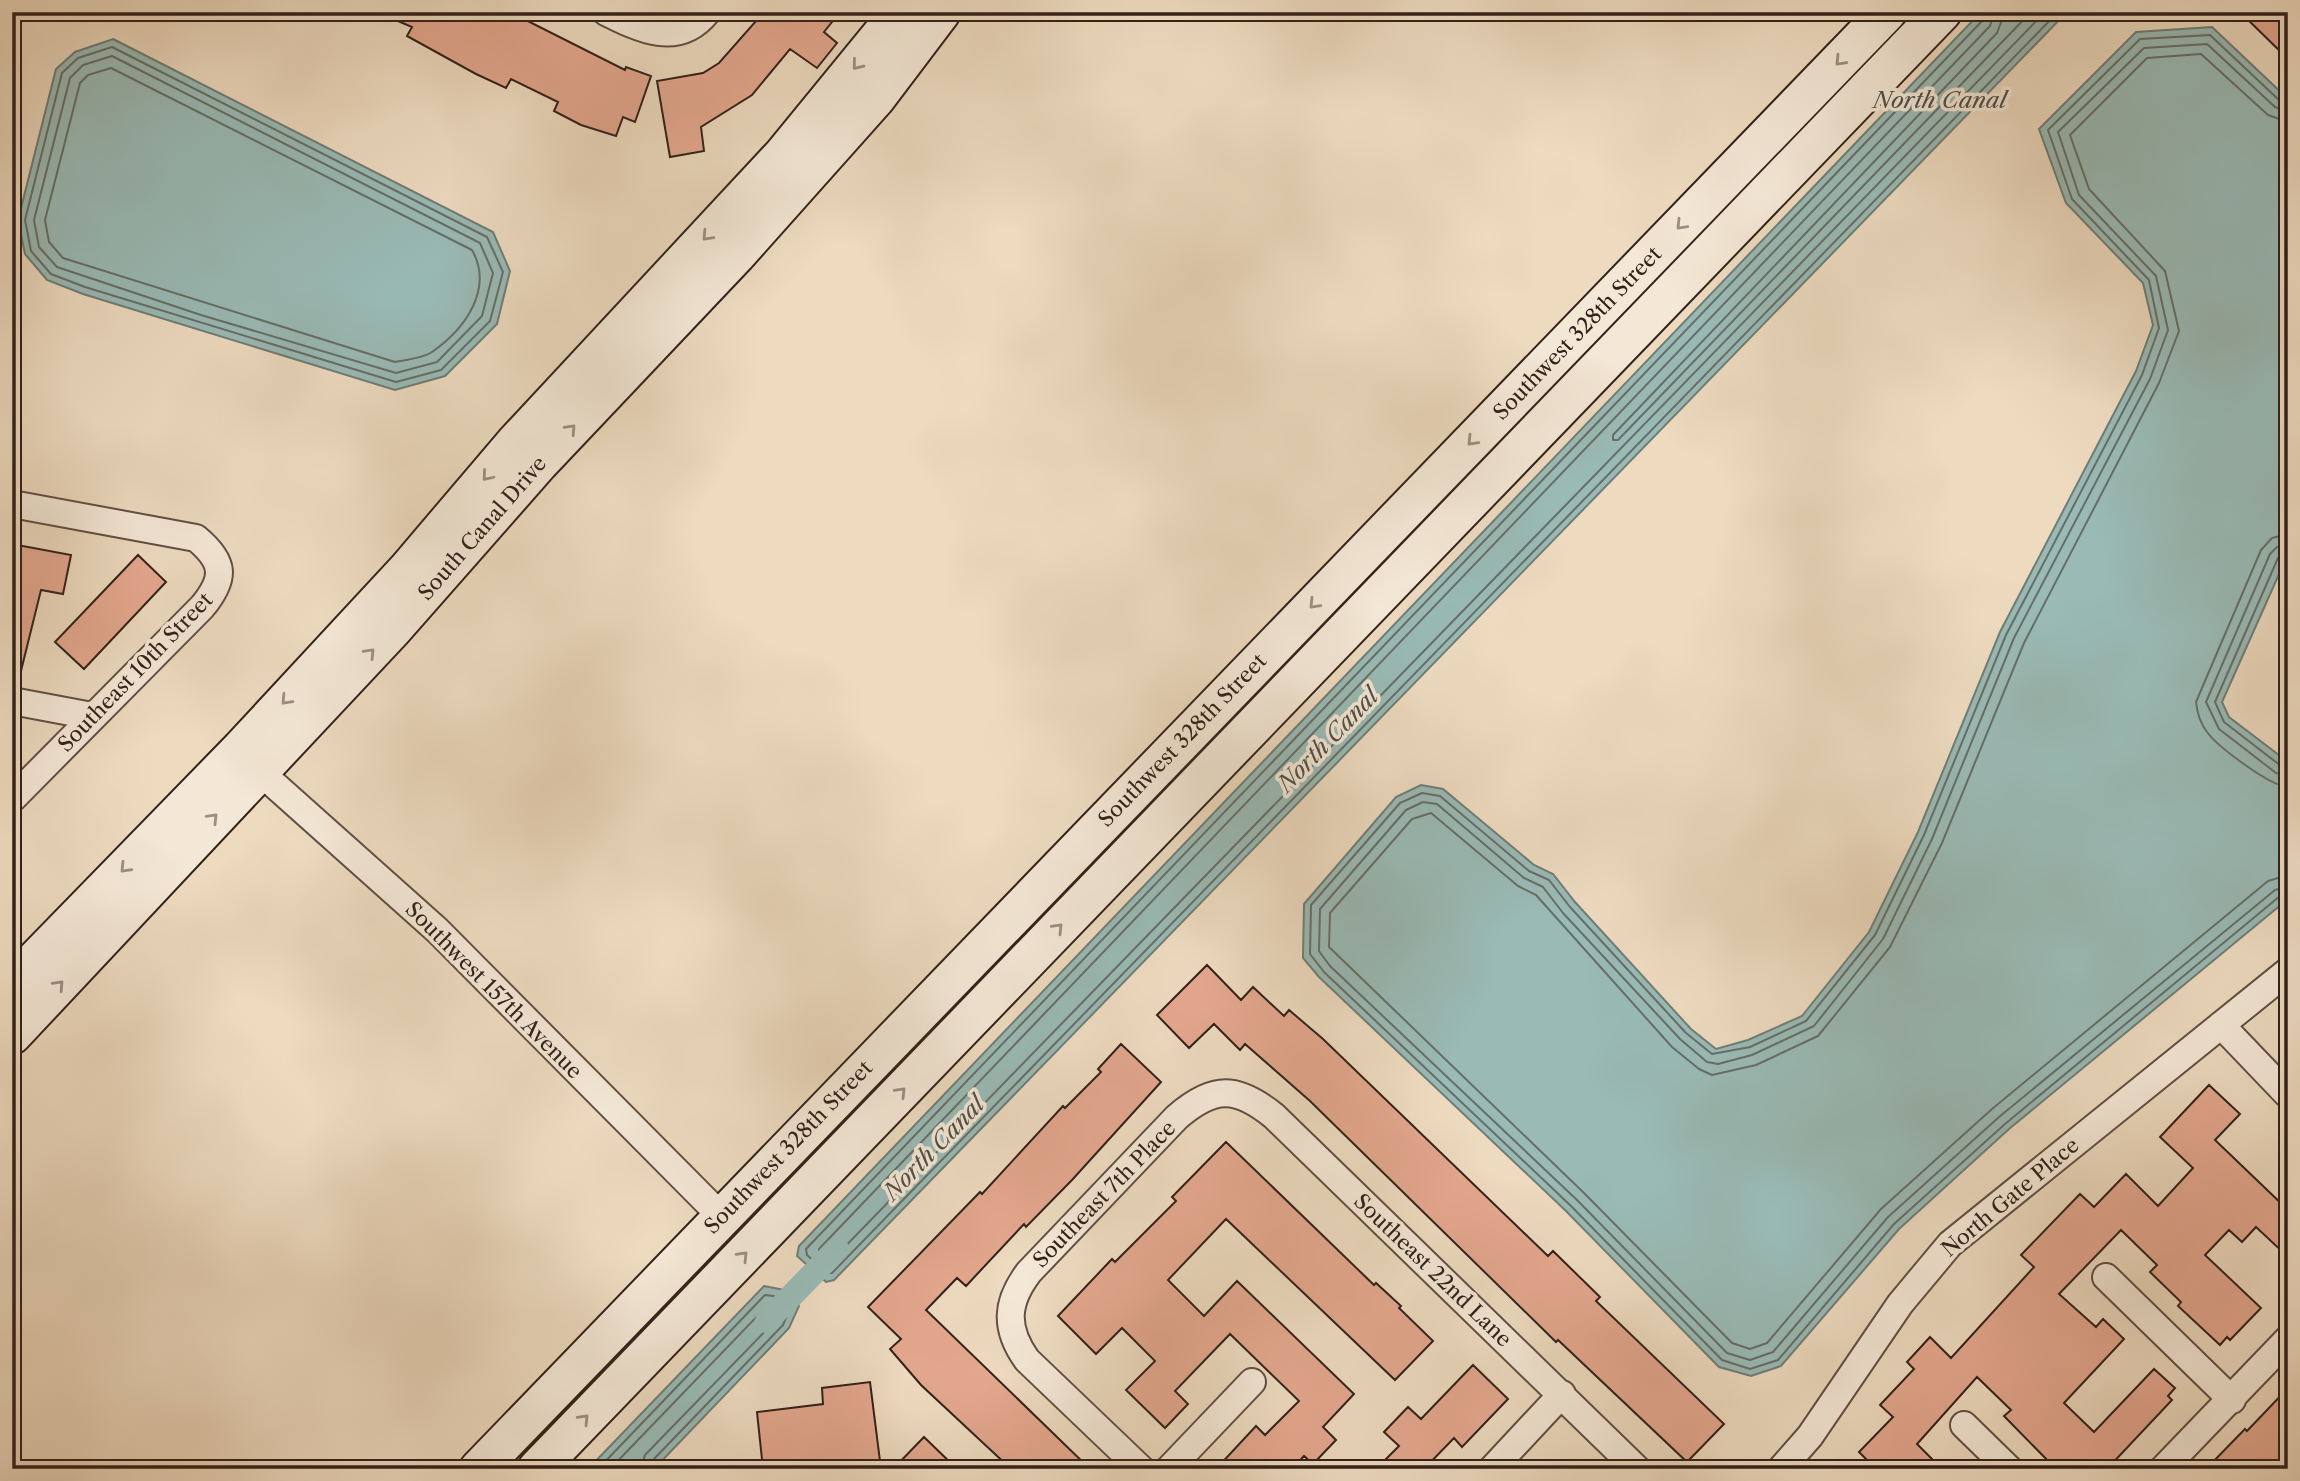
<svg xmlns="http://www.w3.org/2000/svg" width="2300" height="1481" font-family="'Libre Caslon Text',serif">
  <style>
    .water { fill: #99bab5; stroke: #707d77; stroke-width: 2 }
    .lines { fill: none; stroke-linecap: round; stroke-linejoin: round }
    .shore { stroke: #666e68; stroke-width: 2 }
    .canal { stroke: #99bab5; stroke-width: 24 }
    .building { fill: #e3a78e; stroke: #32211b; stroke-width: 2 }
    .street-casing { stroke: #614f44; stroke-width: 30 }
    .secondary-casing { stroke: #32211b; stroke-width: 42 }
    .street { stroke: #f3e7d5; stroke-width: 26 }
    .secondary { stroke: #f3e7d5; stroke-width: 38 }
    .oneway { stroke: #9c8e81 }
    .labels { text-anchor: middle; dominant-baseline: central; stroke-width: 7; stroke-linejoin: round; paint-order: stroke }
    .street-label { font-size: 21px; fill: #32211b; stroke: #f3e7d5 }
    .water-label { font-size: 23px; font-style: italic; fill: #514f49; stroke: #f3e7d5 }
  </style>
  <rect width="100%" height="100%" fill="#eddabf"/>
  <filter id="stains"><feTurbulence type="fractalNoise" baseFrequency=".00286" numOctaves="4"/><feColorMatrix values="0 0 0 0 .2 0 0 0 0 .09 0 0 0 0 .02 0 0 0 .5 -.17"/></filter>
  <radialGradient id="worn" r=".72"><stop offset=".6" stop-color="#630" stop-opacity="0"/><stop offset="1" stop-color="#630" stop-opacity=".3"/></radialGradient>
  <path class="water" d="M1981 12H2067L834 1280 826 1282 797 1256 799 1246Z
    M2212 27 2288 99V554L2222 702 2229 717 2288 762V899L2009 1129 1899 1229 1781 1366 1751 1376 1719 1367 1566 1211 1319 977 1303 958 1304 904 1396 797 1421 785 1443 789 1534 865 1553 874 1575 902 1691 1029 1716 1049 1748 1040 1802 1016 1869 932 1918 832 2000 632 2136 371 2153 325 2143 283 2066 203 2039 129 2136 32Z
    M113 39 493 232 510 271 497 324 445 376 395 390 83 294 47 280 25 254 18 220 56 69 75 52Z
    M764 1286 784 1290 799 1306 789 1328 654 1469H588Z"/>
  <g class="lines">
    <path class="shore" d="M1986 12 1983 20 806 1249 807 1255 827 1273H832L2058 12
      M1994 12 1990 26 819 1249V1254L827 1261H831L2045 12
      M2005 12 1997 33 1613 435V440H1618L2031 12
      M112 47 487 237 503 272 490 321 441 370 396 382 85 287 51 274 31 251 25 220 62 73 78 58Z
      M112 56 480 243 493 273 482 316 437 362 396 373 201 315 57 267 39 247 34 220 70 78 83 65Z
      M111 68 472 250C494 289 465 329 432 352 423 358 406 360 395 362L63 258 49 242 45 220 80 83 88 75Z
      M2288 103 2280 101 2210 35 2140 39 2048 130 2072 199 2149 280 2159 328 2142 375 2006 635 1924 835 1875 935 1806 1021 1750 1047 1712 1054 1686 1033 1570 907 1549 880 1529 871 1440 796 1422 793 1400 803 1311 905 1310 954 1324 972 1571 1206 1722 1360 1750 1369 1778 1360 1894 1224 2005 1124 2280 896 2288 894
      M2288 112 2275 107 2207 44 2144 48 2058 132 2079 195 2156 276 2168 330 2150 379 2014 638 1932 839 1883 939 1814 1026 1752 1055 1718 1064 1707 1062 1680 1039 1563 913 1543 887 1524 878 1437 804 1423 802 1406 810 1320 909 1319 951 1330 966 1577 1200 1727 1353 1750 1360 1773 1352 1888 1217 1999 1117 2275 890 2288 886
      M2288 122 2268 115 2201 54 2147 58 2070 135 2089 189 2165 271 2179 331 2159 383 2024 643 1942 843 1890 947 1818 1036 1756 1065 1712 1075 1699 1069 1672 1047 1536 895 1518 886 1431 813 1412 819 1330 913 1329 947 1584 1193 1732 1343 1750 1349 1767 1343 1881 1209 1992 1109 2268 881 2288 875
      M2288 534 2272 538 2261 550 2196 702C2197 712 2201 724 2207 732 2218 747 2270 786 2288 787
      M2288 545 2277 547 2270 554 2206 702 2219 729 2276 773 2288 776
      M2288 554 2278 558 2215 702 2224 722 2281 766 2288 767
      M598 1469 765 1295 781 1297 790 1308 783 1325 652 1461 650 1469
      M610 1469 768 1305H776L780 1310 776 1320 645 1455 641 1469"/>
    <path class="canal" d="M767 1321 837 1249"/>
  </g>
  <path class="building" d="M377 12H510L625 70 626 67 651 76 635 122 623 117 616 136 581 125 554 111 558 102 511 79 506 88 476 74 407 36 412 27Z
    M764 12H840L824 32 837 43 817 68 790 49 752 95 701 127 704 151 670 157 657 81 703 73 719 63Z
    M2240 12H2288V59Z
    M12 544 71 555 63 594 41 590 19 679H12Z
    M138 555 166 582 84 669 55 642Z
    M1207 965 1241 1000 1253 987 1284 1016 1289 1010 1323 1039 1548 1256 1553 1251 1600 1297 1596 1301 1724 1424 1687 1462 1558 1340 1556 1342 1310 1101 1245 1044 1240 1050 1214 1024 1189 1048 1157 1015Z
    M1121 1044 1161 1082 1072 1180 1026 1227 1024 1224 966 1286 957 1278 926 1310 1090 1469H1011L921 1385 890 1349 901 1339 868 1307 980 1192 982 1194 1063 1106 1065 1108 1101 1072 1098 1069Z
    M2209 1085 2240 1114 2215 1140 2288 1210V1257L2256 1227 2242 1242 2229 1230 2205 1255 2261 1308 2230 1340 2227 1337 2220 1345 2178 1306 2181 1302 2150 1272 2157 1265 2121 1230 2059 1294 2096 1327 2103 1319 2124 1339 2064 1403 2094 1432 2154 1369 2175 1388 2168 1396 2172 1400 2107 1469H2056L2004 1416 2011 1410 1977 1377 1917 1444 1942 1469H1876L1859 1452 1893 1417 1880 1405 1914 1369 1907 1362 1930 1337 1951 1358 2034 1267 2021 1255 2080 1194 2094 1207 2126 1174 2158 1206 2193 1168 2160 1137Z
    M1226 1142 1374 1285 1376 1283 1401 1306 1399 1308 1433 1341 1395 1380 1226 1219 1168 1280 1204 1316 1237 1281 1354 1394 1323 1427 1336 1440 1313 1464 1304 1456 1292 1469H1216L1256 1426 1265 1435 1299 1401 1230 1334 1175 1391 1188 1404 1165 1428 1126 1390 1155 1361 1122 1328 1096 1354 1058 1316 1112 1259 1115 1262 1176 1201 1172 1197Z
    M1473 1365 1508 1399 1462 1447 1454 1438 1424 1469H1376L1399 1446 1384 1432 1408 1407 1421 1419Z
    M870 1382 881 1469H831L830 1464 763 1469 757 1412 823 1404 822 1388Z
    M2288 1388V1469H2206L2245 1429 2247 1431Z
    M924 1437 957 1469H893Z"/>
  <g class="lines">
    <g class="street-casing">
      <path id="street" d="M606 12C640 29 678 48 707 12
        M12 504 196 538C225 562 226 578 202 607L12 799
        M12 701 92 716
        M259 771 437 930 721 1216
        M2221 1025 2288 1095
        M2106 1277 2232 1400
        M1964 1425 2009 1469
        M1141 1469 1027 1360C1004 1328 1006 1302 1029 1272L1177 1117C1214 1085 1237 1086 1274 1116L1637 1469
        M1169 1469 1252 1382
        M1492 1469 1562 1394
        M1781 1469 1810 1436 1900 1304 1950 1244 2288 971
        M2163 1469 2288 1339"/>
    </g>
    <g class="secondary-casing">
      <path id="secondary" d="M12 984 241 749 407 570 515 443 783 155 900 12
        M12 1035 393 629 539 463 736 255 876 98 941 12
        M479 1469 1887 12
        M537 1469 1942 12"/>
    </g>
    <use href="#street" class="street"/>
    <use href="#secondary" class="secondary"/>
  </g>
  <defs><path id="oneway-chevron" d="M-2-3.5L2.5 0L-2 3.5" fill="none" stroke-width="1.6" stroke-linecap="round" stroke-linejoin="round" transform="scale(1.75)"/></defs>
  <g class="oneway">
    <use href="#oneway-chevron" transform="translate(1840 61) rotate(134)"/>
    <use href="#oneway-chevron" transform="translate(857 65) rotate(129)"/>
    <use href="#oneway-chevron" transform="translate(1681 225) rotate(134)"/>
    <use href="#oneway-chevron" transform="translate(707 236) rotate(133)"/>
    <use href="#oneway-chevron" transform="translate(571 429) rotate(-47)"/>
    <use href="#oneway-chevron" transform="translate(1472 441) rotate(134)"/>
    <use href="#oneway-chevron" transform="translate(487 476) rotate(130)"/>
    <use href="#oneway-chevron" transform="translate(1314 604) rotate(134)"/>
    <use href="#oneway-chevron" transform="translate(370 653) rotate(-47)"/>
    <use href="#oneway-chevron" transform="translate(286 700) rotate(133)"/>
    <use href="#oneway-chevron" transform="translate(213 818) rotate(-46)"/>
    <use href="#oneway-chevron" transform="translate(125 868) rotate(134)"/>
    <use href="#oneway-chevron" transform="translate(1058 928) rotate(-46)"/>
    <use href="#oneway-chevron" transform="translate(59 985) rotate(-47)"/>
    <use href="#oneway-chevron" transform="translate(901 1092) rotate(-46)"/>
    <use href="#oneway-chevron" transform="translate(743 1256) rotate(-46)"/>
    <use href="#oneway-chevron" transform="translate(584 1419) rotate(-46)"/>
  </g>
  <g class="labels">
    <g class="street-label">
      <text transform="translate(1577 333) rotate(-46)">Southwest 328th Street</text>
      <text transform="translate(482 528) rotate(-49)">South Canal Drive</text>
      <text transform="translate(135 672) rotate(-46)">Southeast 10th Street</text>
      <text transform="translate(1182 740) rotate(-46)">Southwest 328th Street</text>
      <text transform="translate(494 990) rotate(45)">Southwest 157th Avenue</text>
      <text transform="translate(788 1147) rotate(-46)">Southwest 328th Street</text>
      <text transform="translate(1104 1194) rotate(-46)">Southeast 7th Place</text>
      <text transform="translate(2010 1197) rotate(-40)">North Gate Place</text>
      <text transform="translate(1433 1270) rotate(44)">Southeast 22nd Lane</text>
    </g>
    <g class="water-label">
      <text x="1940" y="100">North Canal</text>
      <text transform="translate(1328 740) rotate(-46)">North Canal</text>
      <text transform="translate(934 1148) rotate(-46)">North Canal</text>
    </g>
  </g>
  <rect width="2300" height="1481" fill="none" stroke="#eddabf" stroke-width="42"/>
  <rect x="14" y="14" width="2272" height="1453" fill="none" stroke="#32211b" stroke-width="3.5"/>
  <rect x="21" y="21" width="2258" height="1439" fill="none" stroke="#32211b" stroke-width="2"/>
  <rect width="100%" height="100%" filter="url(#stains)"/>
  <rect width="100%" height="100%" fill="url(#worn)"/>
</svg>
